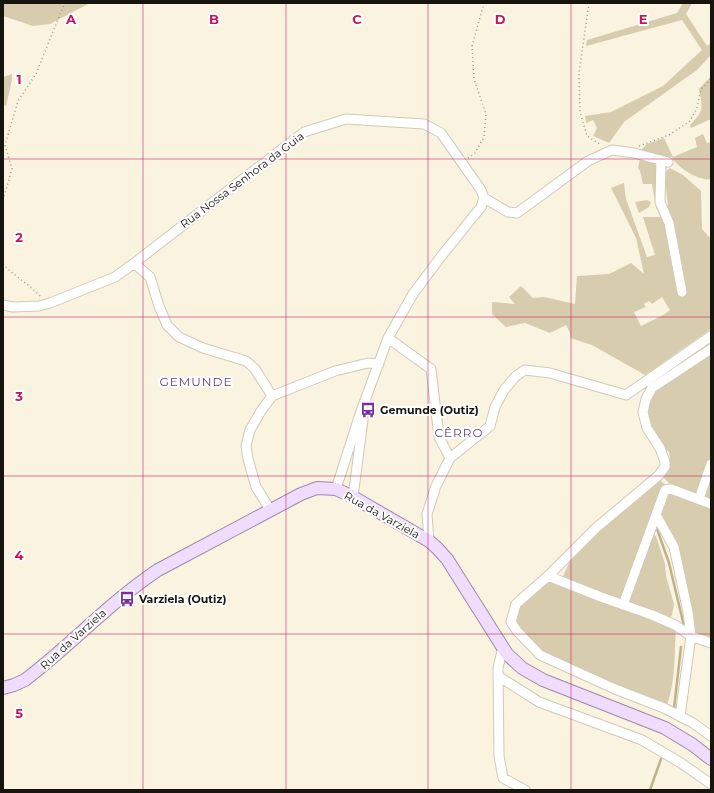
<svg xmlns="http://www.w3.org/2000/svg" width="714" height="793" font-family="Montserrat,sans-serif">
  <style>
    .green { fill: #d7ccae; fill-rule: evenodd }
    .lines { fill: none; stroke-linecap: round; stroke-linejoin: round }
    .stream { stroke: #bfb18a; stroke-width: 2.5 }
    .minor-casing { stroke: #d0cab8; stroke-width: 11 }
    .major-casing { stroke: #9e88a9; stroke-width: 14 }
    .path { stroke: #9f9a8c; stroke-width: 1.5; stroke-dasharray: 1 3; stroke-linecap: butt }
    .minor { stroke: #fff; stroke-width: 9 }
    .major { stroke: #f0ddfe; stroke-width: 12 }
    .grid { fill: none; stroke: #c2185b; stroke-width: 1; stroke-opacity: 0.55 }
    .labels { text-anchor: middle; dominant-baseline: central; stroke-width: 4; stroke-linejoin: round; paint-order: stroke }
    .street-label { font-size: 11px; fill: #17140e; stroke: #fff }
    .poi-label { font-size: 11px; font-weight: bold; fill: #17140e; stroke: #fff; text-anchor: start }
    .neighbourhood-label { font-size: 12px; letter-spacing: 1px; fill: #623f79; stroke: #fff }
    .grid-label { font-size: 13px; text-anchor: middle; font-weight: bold; fill: #c2185b; stroke: #fff; stroke-width: 4; stroke-linejoin: round; paint-order: stroke }
  </style>
  <rect width="100%" height="100%" fill="#f9f3e0"/>
  <path class="green" d="M3 3H90L50 24 33 26 3 16Z
    M683 3H692L686 14 707 46 711 42V55L697 70 624 122 609 143 593 136 597 128 593 120 586 123 585 116 611 112 663 86 702 50 682 20 586 46 587 40 677 13Z
    M12 74V80L6 106 3 105V77Z
    M711 76V119L691 128 690 125C704 111 703 109 699 89Z
    M703 134 707 143 711 142V179C700 182 676 167 672 157L662 156 640 151 647 144 664 138 673 157 697 147 695 138Z
    M640 159 651 160 659 168V211L656 208 652 184H643L640 171 638 168Z
    M670 168 683 175 701 191 702 229 711 239V329L645 375 592 345 570 338V333L566 325 550 333 525 323 506 327 492 314V302L515 304 509 297 521 286 533 298 544 297 575 304 577 276 609 274 631 263 644 274 636 238 611 188 624 183 626 199 647 257 655 255 643 217H664L668 205 664 173ZM662 297 670 310 665 314 641 326 634 312 646 307 644 304 649 301 652 304Z
    M647 200 651 202 649 207 639 213 635 202Z
    M711 352V458L697 497 675 489 664 478 670 458 669 452 660 444 647 418 649 399 655 388Z
    M711 475V502L702 499Z
    M657 478 666 485 622 603 562 579 571 558 579 547Z
    M669 491 711 505V641L694 635 691 617 662 522 660 511Z
    M653 534 656 536 665 564 666 576 674 604 672 615 668 620 625 604Z
    M548 579 676 629C674 653 676 681 667 705L664 706 543 655 513 623 517 608Z"/>
  <g class="lines">
    <path class="stream" d="M656 526 669 563 684 626
      M674 709 681 647
      M650 790 661 759"/>
    <g class="minor-casing">
      <path id="minor" d="M661 160 660 202 669 223 682 292
        M484 198 508 212 517 213 588 161 612 150 634 153 668 162
        M134 263 150 277 159 306 167 325 179 337 203 348 246 361 255 369 272 396
        M3 305 13 307 39 306 50 303 115 277 133 264 304 132 346 119 424 124 441 133 481 190 484 198 481 207 443 254 413 294 388 338 360 414 336 489
        M388 338 431 369 439 437 450 458
        M711 349 652 388 646 399 643 412 647 428 660 448 665 462V467L658 476 596 528 548 576 516 604 511 622 517 631 540 655 615 689 664 708 693 723 711 736
        M353 497 363 420
        M699 499 711 464
        M271 511 256 487 248 459 246 446 250 430 261 411 272 396 335 371 368 363 379 364
        M656 515 674 547 688 612 691 636 680 716
        M429 541 427 514 436 486 450 458 490 426 495 407 504 390 516 376 525 370 550 373 626 395 711 336
        M548 576 601 597 652 615 675 625 691 636 711 643
        M623 605 665 490 671 489 711 504
        M503 647 498 668 499 756 503 778 525 790
        M498 676 539 702 642 740 681 763 711 784"/>
    </g>
    <g class="major-casing">
      <path id="major" d="M3 688 14 685 25 680C71 645 110 602 158 570L301 494 317 488 336 489 353 497 429 541 437 548 447 559 507 654 522 668 543 680 665 728 693 745 711 759"/>
    </g>
    <path class="path" d="M589 3 579 73 580 112 587 136 601 145
      M639 146 669 135 690 121 697 108 701 89 711 79
      M468 158 475 153 484 137 486 114 474 79 472 46 484 3
      M3 200 12 169 5 145 18 101 36 74 58 19 65 3
      M3 264C14 276 29 284 41 297"/>
    <use href="#minor" class="minor"/>
    <use href="#major" class="major"/>
  </g>
  <path class="grid" d="M143 3V790M286 3V790M428 3V790M571 3V790M3 159H711M3 317H711M3 476H711M3 634H711"/>
  <defs>
    <g id="bus-bare" transform="scale(1.2)"><path d="M-5-6H5V4H4V6H2V4H-2V6H-4V4H-5ZM-3.5-4V0h7V-4ZM-3.5 1.2v1.5H-2V1.2ZM2 1.2v1.5H3.5V1.2Z" fill="#782fa2" stroke="#fff" stroke-width="2.5" paint-order="stroke"/></g>
  </defs>
  <g fill-rule="evenodd">
    <use href="#bus-bare" x="368" y="410"/>
    <use href="#bus-bare" x="127" y="599"/>
  </g>
  <g class="labels">
    <g class="street-label">
      <text transform="translate(242 180) rotate(-37)">Rua Nossa Senhora da Guia</text>
      <text transform="translate(382 515) rotate(29)">Rua da Varziela</text>
      <text transform="translate(73 639) rotate(-42)">Rua da Varziela</text>
    </g>
    <g class="poi-label">
      <text x="380" y="410">Gemunde (Outiz)</text>
      <text x="139" y="599">Varziela (Outiz)</text>
    </g>
    <g class="neighbourhood-label">
      <text x="196" y="381">GEMUNDE</text>
      <text x="459" y="432">CÊRRO</text>
    </g>
  </g>
  <g class="grid-label">
    <text x="71" y="24">A</text>
    <text x="214" y="24">B</text>
    <text x="357" y="24">C</text>
    <text x="500" y="24">D</text>
    <text x="643" y="24">E</text>
    <text x="19" y="84">1</text>
    <text x="19" y="242">2</text>
    <text x="19" y="401">3</text>
    <text x="19" y="560">4</text>
    <text x="19" y="718">5</text>
  </g>
  <rect width="714" height="793" fill="none" stroke="#17140e" stroke-width="8"/>
</svg>
